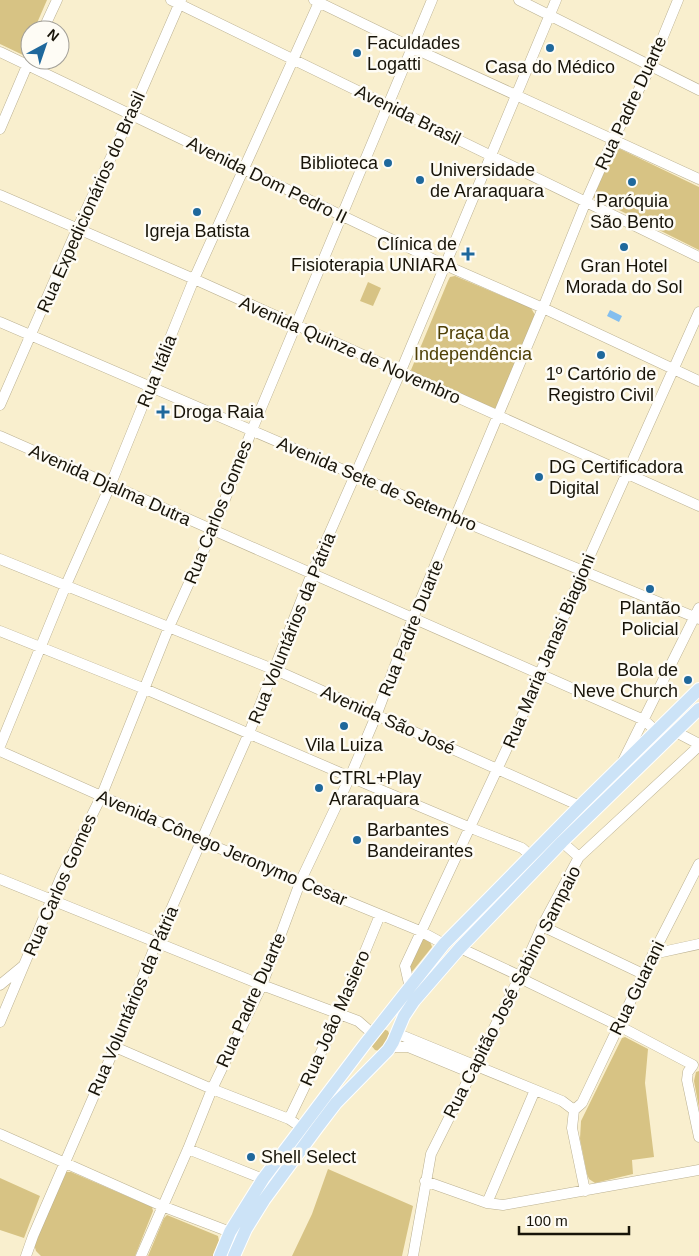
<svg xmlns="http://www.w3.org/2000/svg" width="699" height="1256" font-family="Arial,sans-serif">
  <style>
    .green { fill: #d7c384 }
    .water { fill: #83beee }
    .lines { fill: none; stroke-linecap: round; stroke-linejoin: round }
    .minor-casing { stroke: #bbb192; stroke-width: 11 }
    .major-casing { stroke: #fff; stroke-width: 14 }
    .minor { stroke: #fff; stroke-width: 10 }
    .major { stroke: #cce3f7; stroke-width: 12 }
    .poi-dot { fill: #1f689c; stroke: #fefcf5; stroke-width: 2 }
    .labels { text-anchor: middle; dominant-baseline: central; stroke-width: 5; stroke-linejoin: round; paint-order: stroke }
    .poi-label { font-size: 18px; fill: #181409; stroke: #fefcf5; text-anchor: start }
    .street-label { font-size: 18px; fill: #181409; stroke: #fefcf5 }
    .park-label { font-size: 18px; fill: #4f4006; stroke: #fefcf5 }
  </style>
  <rect width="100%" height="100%" fill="#f9efce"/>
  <path class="green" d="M0 0H47L34 30H30V39L23 55 0 44Z
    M616 147 699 187V250L593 197Z
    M455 276 531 308 535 315 496 409 414 374 411 370 448 281 450 277Z
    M368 282 381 288 373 306 360 301Z
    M422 937 430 941 432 947 411 973 409 968Z
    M384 1029 388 1031 391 1038 379 1051 375 1050 370 1044Z
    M625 1037 648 1049 645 1083 654 1157 632 1160 633 1174 595 1183 589 1179 587 1174 580 1139 581 1121 622 1038Z
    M699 1071V1108L694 1081 696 1072Z
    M328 1169 413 1206 402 1256H292L312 1214Z
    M66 1172H71L152 1207 153 1211 135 1256H41L36 1251 34 1244Z
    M0 1178 40 1196 24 1238 0 1230Z
    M167 1215 218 1236 219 1241 213 1256H148L164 1218Z"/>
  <path class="water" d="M610 310 622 316 619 322 607 316Z"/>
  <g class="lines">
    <g class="minor-casing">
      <path id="minor" d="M171 0 699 257
        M314 0 411 47 699 179
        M519 0 699 90
        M43 30 57 0
        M0 52 445 265 543 308 699 381
        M0 129 29 61
        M0 195 194 279 699 506
        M0 322 455 518 699 619
        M0 405 77 229 131 115 181 0
        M0 436 644 720 656 731
        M0 559 280 672 580 806
        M0 631 145 689 350 777 471 828 522 848 531 856
        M676 732 699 744
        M0 746 66 585 110 486 194 279 320 0
        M0 751 209 844 420 931 444 944
        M623 761 699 608
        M562 842 579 857
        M0 879 262 985 358 1021 373 1034
        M542 926 643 974
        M460 948 520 976 528 982 619 1026 693 1065
        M653 954 699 944
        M0 985 23 966
        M410 988 405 966 523 714 583 571 699 312
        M0 1022 61 877 101 797 169 627 213 530 252 430 432 0
        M396 1033 562 1101 574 1110
        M115 1047 212 1089 289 1119 302 1128
        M388 1050 395 1047H408L471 1073
        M693 1065 688 1072 687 1080 699 1137
        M574 1110 582 1103 653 954 699 864
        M574 1110 572 1128 585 1191
        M289 1119 339 1015 380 915
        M0 1134 162 1206 230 1232
        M188 1149 263 1179
        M425 1181 487 1203 503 1205 699 1170
        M487 1203 535 1090
        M26 1256 33 1236 115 1047 157 941 249 733 312 573 400 373 556 0
        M141 1256 188 1149 212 1089 262 985 301 880 350 777 376 716 413 618 543 308 586 201 613 140 651 66 678 0
        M413 1256 431 1154 520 976 542 926 579 857 699 746"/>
    </g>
    <g class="major-casing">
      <path id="major" d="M220 1256 230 1232 263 1179 365 1044 444 944 580 806 699 689
        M234 1256 246 1229 264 1200 317 1128 336 1103 388 1050 393 1042 404 1016 414 1001 460 948 562 842 699 709"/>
    </g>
    <use href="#minor" class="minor"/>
    <use href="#major" class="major"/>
  </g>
  <g class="poi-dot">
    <circle cx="550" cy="48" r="5"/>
    <circle cx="357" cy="53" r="5"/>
    <circle cx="388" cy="163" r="5"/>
    <circle cx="420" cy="180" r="5"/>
    <circle cx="632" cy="182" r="5"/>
    <circle cx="197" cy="212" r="5"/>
    <circle cx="624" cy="247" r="5"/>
    <path d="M465.5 246.5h5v5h5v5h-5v5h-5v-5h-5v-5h5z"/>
    <circle cx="601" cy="355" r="5"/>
    <path d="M160.5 404.5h5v5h5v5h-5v5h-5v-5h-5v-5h5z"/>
    <circle cx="539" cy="477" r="5"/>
    <circle cx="650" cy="589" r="5"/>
    <circle cx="688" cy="680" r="5"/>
    <circle cx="344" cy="726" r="5"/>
    <circle cx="319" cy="788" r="5"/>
    <circle cx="357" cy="840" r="5"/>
    <circle cx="251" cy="1157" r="5"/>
  </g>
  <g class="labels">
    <g class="poi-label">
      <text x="367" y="43">Faculdades<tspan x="367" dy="21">Logatti</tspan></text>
      <text x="550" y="67" text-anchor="middle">Casa do Médico</text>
      <text x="378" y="163" text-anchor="end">Biblioteca</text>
      <text x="430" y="170">Universidade<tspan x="430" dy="21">de Araraquara</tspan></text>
      <text x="632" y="201" text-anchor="middle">Paróquia<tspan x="632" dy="21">São Bento</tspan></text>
      <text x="197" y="231" text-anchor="middle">Igreja Batista</text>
      <text x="457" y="244" text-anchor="end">Clínica de<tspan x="457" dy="21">Fisioterapia UNIARA</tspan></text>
      <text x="624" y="266" text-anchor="middle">Gran Hotel<tspan x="624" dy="21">Morada do Sol</tspan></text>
      <text x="601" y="374" text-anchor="middle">1º Cartório de<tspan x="601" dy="21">Registro Civil</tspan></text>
      <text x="173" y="412">Droga Raia</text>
      <text x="549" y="467">DG Certificadora<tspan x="549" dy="21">Digital</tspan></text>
      <text x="650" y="608" text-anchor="middle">Plantão<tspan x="650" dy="21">Policial</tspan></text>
      <text x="678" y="670" text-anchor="end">Bola de<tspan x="678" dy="21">Neve Church</tspan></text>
      <text x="344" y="745" text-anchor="middle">Vila Luiza</text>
      <text x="329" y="778">CTRL+Play<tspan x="329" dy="21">Araraquara</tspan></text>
      <text x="367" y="830">Barbantes<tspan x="367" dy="21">Bandeirantes</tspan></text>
      <text x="261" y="1157">Shell Select</text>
    </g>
    <g class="street-label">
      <text transform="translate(631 103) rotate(-65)">Rua Padre Duarte</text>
      <text transform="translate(408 115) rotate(26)">Avenida Brasil</text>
      <text transform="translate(267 180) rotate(26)">Avenida Dom Pedro II</text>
      <text transform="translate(91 202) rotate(-66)">Rua Expedicionários do Brasil</text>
      <text transform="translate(350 350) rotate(24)">Avenida Quinze de Novembro</text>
      <text transform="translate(157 371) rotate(-68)">Rua Itália</text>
      <text transform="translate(377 484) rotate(23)">Avenida Sete de Setembro</text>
      <text transform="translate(110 485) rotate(24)">Avenida Djalma Dutra</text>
      <text transform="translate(218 512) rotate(-68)">Rua Carlos Gomes</text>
      <text transform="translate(292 628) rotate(-68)">Rua Voluntários da Pátria</text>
      <text transform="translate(411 628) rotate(-68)">Rua Padre Duarte</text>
      <text transform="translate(549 651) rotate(-67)">Rua Maria Janasi Biagioni</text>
      <text transform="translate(388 720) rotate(24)">Avenida São José</text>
      <text transform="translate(222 848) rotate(23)">Avenida Cônego Jeronymo Cesar</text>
      <text transform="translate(60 885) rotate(-66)">Rua Carlos Gomes</text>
      <text transform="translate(637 988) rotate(-64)">Rua Guarani</text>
      <text transform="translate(512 992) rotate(-63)">Rua Capitão José Sabino Sampaio</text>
      <text transform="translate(251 1000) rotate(-66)">Rua Padre Duarte</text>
      <text transform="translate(133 1001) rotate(-67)">Rua Voluntários da Pátria</text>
      <text transform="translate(335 1018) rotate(-66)">Rua João Masiero</text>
    </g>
    <g class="park-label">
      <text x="473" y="333">Praça da<tspan x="473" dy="21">Independência</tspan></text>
    </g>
  </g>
  <g transform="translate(45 45) rotate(40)"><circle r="24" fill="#fefcf5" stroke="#a29f97"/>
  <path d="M0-4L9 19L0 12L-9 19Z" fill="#1f689c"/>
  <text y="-8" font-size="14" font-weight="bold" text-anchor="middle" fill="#181409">N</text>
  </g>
  <path d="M519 1226v8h110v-8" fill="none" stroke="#181409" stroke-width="2.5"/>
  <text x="526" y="1226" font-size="15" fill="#181409" stroke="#fefcf5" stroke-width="4" paint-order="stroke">100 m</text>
</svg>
